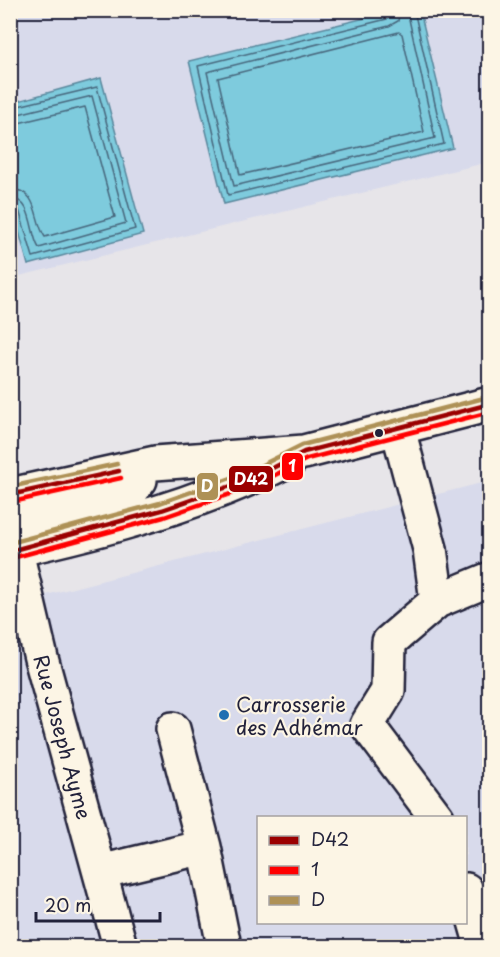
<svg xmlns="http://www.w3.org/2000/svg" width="500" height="957" font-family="'Playpen Sans',sans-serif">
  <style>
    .built { fill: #d8daeb; fill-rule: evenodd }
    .water { fill: #7ecbdd; stroke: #59879c; stroke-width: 1.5 }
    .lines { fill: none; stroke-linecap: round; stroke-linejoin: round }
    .shore { stroke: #47667c; stroke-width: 1.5 }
    .minor-casing { stroke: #22223b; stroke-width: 38 }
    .minor { stroke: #fcf5e5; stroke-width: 33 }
    .bus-1-casing { stroke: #fcf5e5; stroke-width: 9 }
    .bus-2-casing { stroke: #fcf5e5; stroke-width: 9 }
    .bus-3-casing { stroke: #fcf5e5; stroke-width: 9 }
    .bus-1 { stroke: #9b0000; stroke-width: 4.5 }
    .bus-2 { stroke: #f00; stroke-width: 4.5 }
    .bus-3 { stroke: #ae9156; stroke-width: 4.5 }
    .bus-dot { fill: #22223b; stroke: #fcf5e5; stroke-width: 2 }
    .poi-dot { fill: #1f6fb2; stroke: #fcf5e5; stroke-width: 2 }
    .labels { text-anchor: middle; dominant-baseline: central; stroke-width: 4.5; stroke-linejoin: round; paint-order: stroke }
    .poi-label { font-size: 20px; fill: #22223b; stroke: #fcf5e5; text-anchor: start }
    .street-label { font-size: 20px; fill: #22223b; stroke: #fcf5e5 }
    .line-badge { stroke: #fcf5e5; stroke-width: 2 }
    .badge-label { font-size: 16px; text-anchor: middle; font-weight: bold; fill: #fff }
  </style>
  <rect width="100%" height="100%" fill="#e7e5e9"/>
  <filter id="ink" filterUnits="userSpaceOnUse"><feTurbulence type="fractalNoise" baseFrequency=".0167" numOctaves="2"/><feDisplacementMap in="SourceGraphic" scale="12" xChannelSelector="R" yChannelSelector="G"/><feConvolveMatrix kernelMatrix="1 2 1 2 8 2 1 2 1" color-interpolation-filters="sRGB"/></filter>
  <g filter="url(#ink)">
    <path class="built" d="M10 11H489V162L11 278Z
      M489 481V946H11V604ZM258 818H466V922H258Z"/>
    <path class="water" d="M398 10 420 11 453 148 224 204 189 61Z
      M101 78 143 234 28 265 11 202V103Z"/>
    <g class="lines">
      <path class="shore" d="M393 10 387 19 198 66 228 195 444 144 414 10
        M400 10 398 21 389 26 207 72 234 186 435 138 407 10
        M399 32 402 34 424 132 240 175 218 78Z
        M10 108 97 87 135 229 33 257 19 210 10 206
        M10 116 92 96 126 223 39 248C29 233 34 200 10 198
        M10 125 85 107 115 217 45 237C33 220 40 190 10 189"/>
      <g class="minor-casing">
        <path id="minor" d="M398 429 430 549 437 601 490 579
          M10 495 155 463 304 452 490 404
          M10 523 131 491 140 480
          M10 526 41 658 120 946
          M10 551C106 530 205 503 292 458
          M437 818 367 725 388 691 389 642 437 601
          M204 847 224 946
          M100 872 204 847 173 729
          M466 890 482 946"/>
      </g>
      <use href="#minor" class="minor"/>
      <g class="bus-1-casing">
        <path id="bus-1" d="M10 495 119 471
          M10 551 162 510 251 479 304 452 490 404"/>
      </g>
      <g class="bus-2-casing">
        <path id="bus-2" d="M12 502 121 478
          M12 558 164 517 253 486 307 459 490 412"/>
      </g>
      <g class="bus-3-casing">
        <path id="bus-3" d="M10 487 117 464
          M10 543 160 503 248 472 302 445 488 397"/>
      </g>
      <use href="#bus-1" class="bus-1"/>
      <use href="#bus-2" class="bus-2"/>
      <use href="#bus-3" class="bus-3"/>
    </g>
  </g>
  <circle class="bus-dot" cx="379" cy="433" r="5"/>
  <circle class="poi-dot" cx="224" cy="715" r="6"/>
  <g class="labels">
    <g class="poi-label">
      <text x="236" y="704">Carrosserie<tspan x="236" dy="23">des Adhémar</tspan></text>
    </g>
    <g class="street-label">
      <text transform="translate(63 737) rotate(75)">Rue Joseph Ayme</text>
    </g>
  </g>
  <g class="line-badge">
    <rect x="281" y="452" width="23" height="29" rx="6" fill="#f00"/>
    <rect x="228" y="465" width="46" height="28" rx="6" fill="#9b0000"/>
    <rect x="196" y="472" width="23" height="29" rx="6" fill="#ae9156"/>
  </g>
  <g class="badge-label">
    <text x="292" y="472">1</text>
    <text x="251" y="485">D42</text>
    <text x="207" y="492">D</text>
  </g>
  <rect width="500" height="957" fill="none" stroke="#fcf5e5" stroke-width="36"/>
  <rect x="18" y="18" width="464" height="921" fill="none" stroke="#22223b" stroke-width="2" filter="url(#ink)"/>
  <rect x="257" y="816" width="210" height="108" fill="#fcf5e5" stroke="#a5a1a1" stroke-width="1.5"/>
  <rect x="269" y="836" width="30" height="9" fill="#9b0000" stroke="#a5a1a1" stroke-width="1.5"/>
  <text x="311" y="846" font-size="18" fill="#22223b">D42</text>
  <rect x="269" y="866" width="30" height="9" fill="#ff0000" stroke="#a5a1a1" stroke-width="1.5"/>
  <text x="311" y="876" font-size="18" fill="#22223b">1</text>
  <rect x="269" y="896" width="30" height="9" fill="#ae9156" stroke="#a5a1a1" stroke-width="1.5"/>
  <text x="311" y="906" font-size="18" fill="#22223b">D</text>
  <path d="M36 912v9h124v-9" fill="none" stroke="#22223b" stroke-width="3"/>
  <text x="45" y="912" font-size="18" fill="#22223b" stroke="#fcf5e5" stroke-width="4.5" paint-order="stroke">20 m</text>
</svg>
